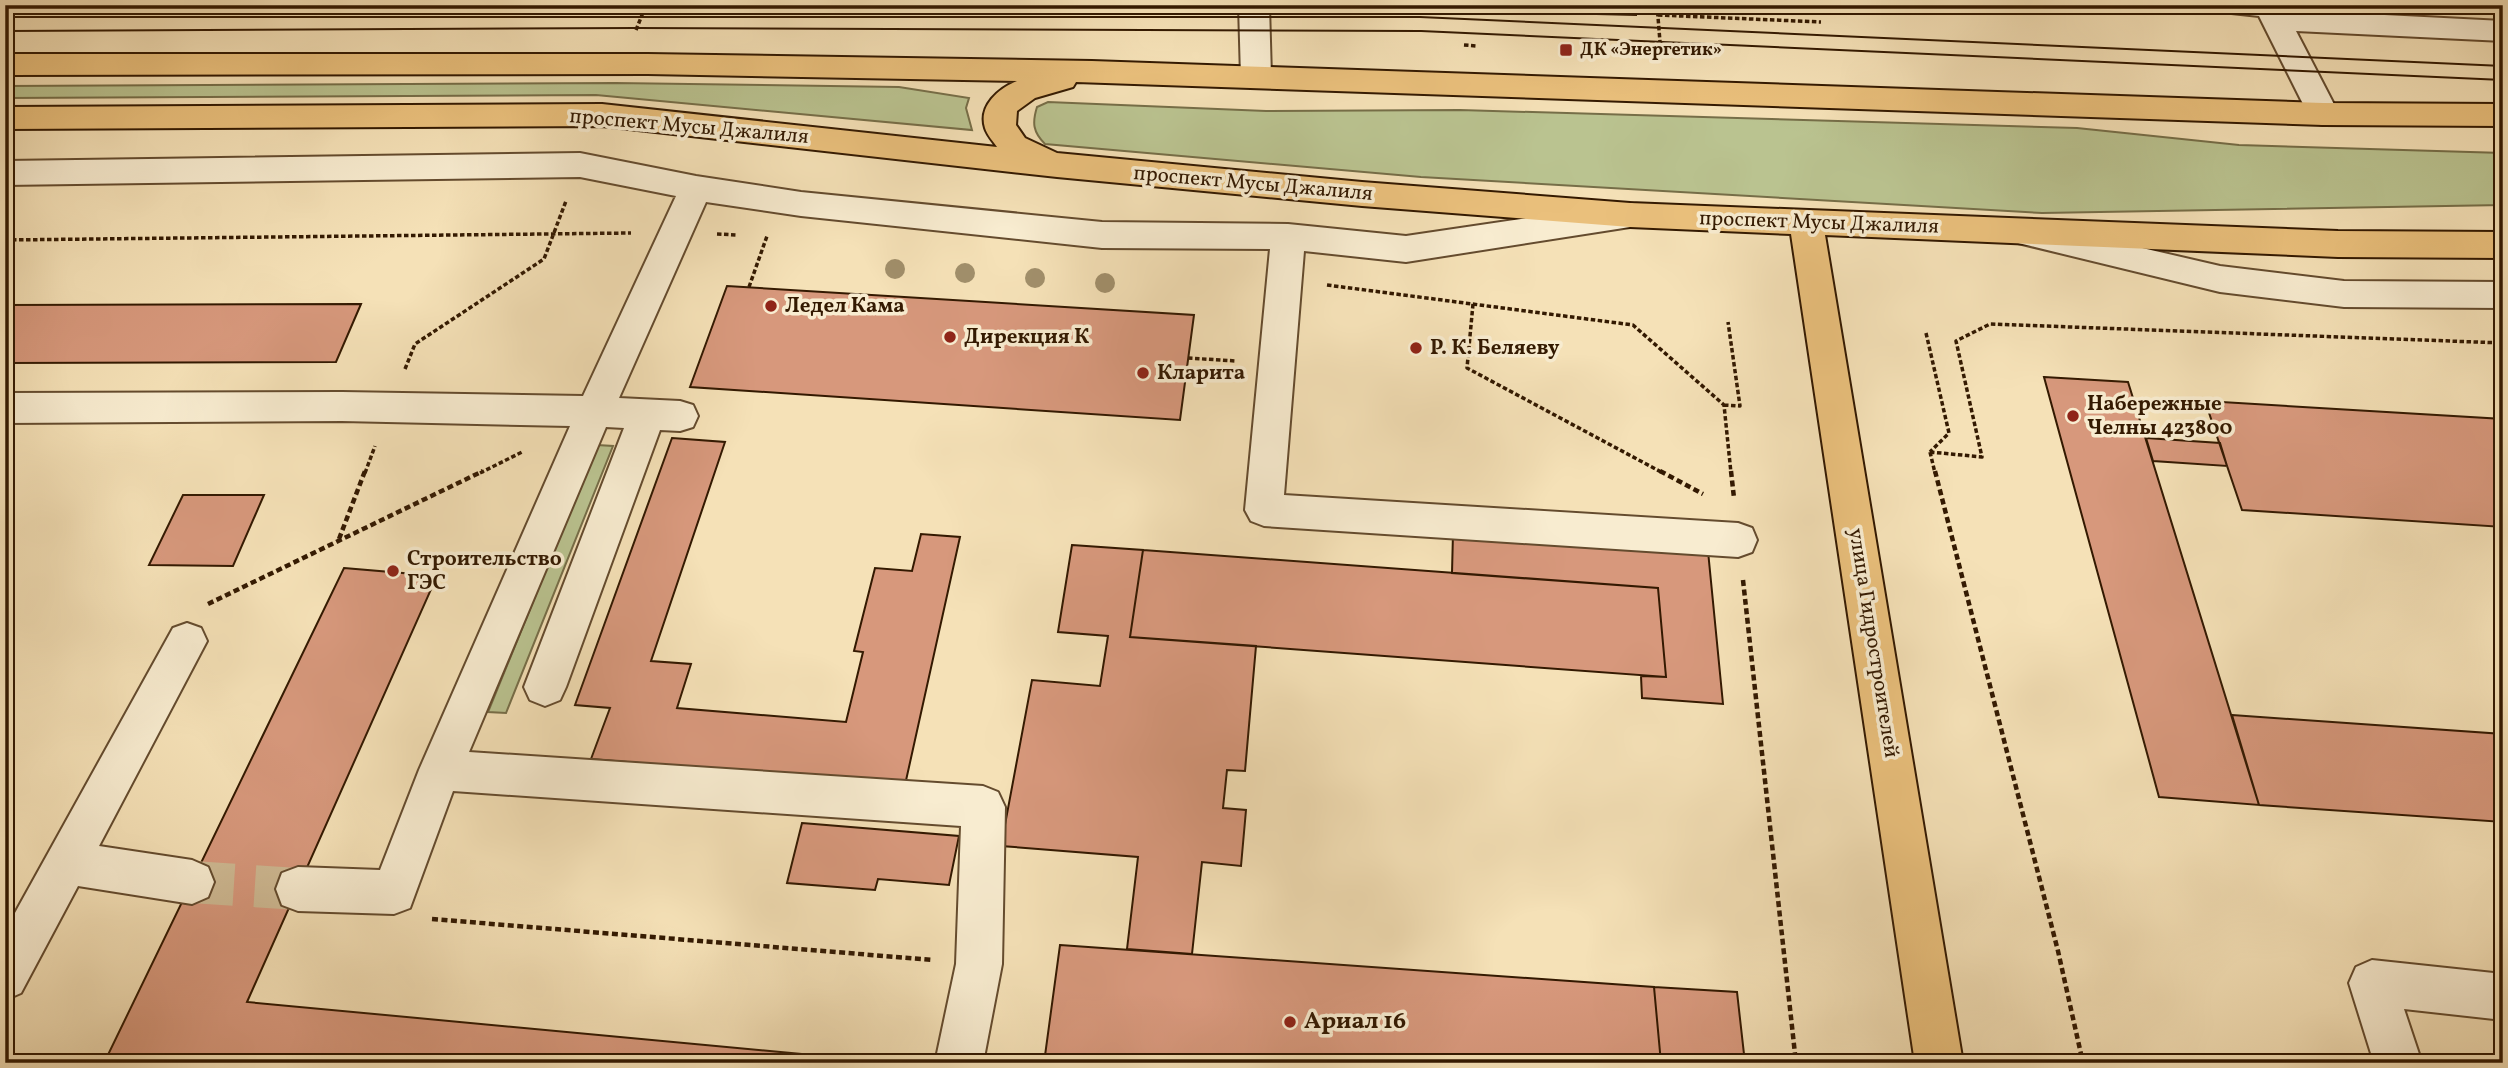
<svg xmlns="http://www.w3.org/2000/svg" width="2508" height="1068" font-family="Vollkorn,serif">
  <style>
    .green { fill: #bac390; stroke: #766e48; stroke-width: 2 }
    .building { fill: #d7987c; stroke: #331901; stroke-width: 2 }
    .lines { fill: none; stroke-linecap: round; stroke-linejoin: round }
    .minor-tunnel { stroke: #ceb993; stroke-width: 42; stroke-dasharray: 42 21; stroke-linecap: butt }
    .minor-casing { stroke: #644b2e; stroke-width: 4 }
    .major-casing { stroke: #331901; stroke-width: 4 }
    .path-far1 { stroke: #331901; stroke-width: 3.5; stroke-dasharray: 4.5 2.5; stroke-linecap: butt }
    .path { stroke: #331901; stroke-width: 4.5; stroke-dasharray: 6 3.5; stroke-linecap: butt }
    .minor { fill: #f8ecd0; fill-rule: evenodd }
    .major { fill: #eac07c; fill-rule: evenodd }
    .tram { stroke: #331901; stroke-width: 2 }
    .tree { fill: #a18f6b }
    .poi-dot { fill: #8f2418; stroke: #f8ecd0; stroke-width: 2.5 }
    .labels { text-anchor: middle; dominant-baseline: central; stroke-width: 7; stroke-linejoin: round; paint-order: stroke }
    .far-poi-label { font-size: 18px; font-weight: bold; fill: #331901; stroke: #f8ecd0; text-anchor: start }
    .street-label { font-size: 21px; fill: #331901; stroke: #f8ecd0 }
    .poi-label { font-size: 21px; font-weight: bold; fill: #331901; stroke: #f8ecd0; text-anchor: start }
    .near-poi-label { font-size: 24px; font-weight: bold; fill: #331901; stroke: #f8ecd0; text-anchor: start }
  </style>
  <rect width="100%" height="100%" fill="#f5e1b7"/>
  <filter id="stains"><feTurbulence type="fractalNoise" baseFrequency=".00286" numOctaves="4"/><feColorMatrix values="0 0 0 0 .2 0 0 0 0 .09 0 0 0 0 .02 0 0 0 .5 -.17"/></filter>
  <radialGradient id="worn" r=".72"><stop offset=".6" stop-color="#630" stop-opacity="0"/><stop offset="1" stop-color="#630" stop-opacity=".3"/></radialGradient>
  <path class="green" d="M615 83 899 87 969 98 966 108 972 130 596 95 5 98V86Z
    M1048 102 1266 111 1460 110 2077 128 2239 145 2503 153V205L2042 213 1421 177 1045 144C1033 132 1032 123 1037 107Z
    M597 445 613 446 506 713 488 712Z"/>
  <path class="building" d="M1596 5H1645L1646 10H1636V15L1597 14Z
    M727 286 1194 315 1180 420 690 387Z
    M361 304 336 362 5 363V305Z
    M2044 377 2128 382 2259 805 2159 797Z
    M2205 401 2503 419V527L2242 510Z
    M672 438 725 442 651 661 691 664 677 708 846 722 863 652 854 651 875 568 912 571 921 534 960 537 905 785 591 759 610 708 575 705Z
    M2146 438 2220 443 2227 466 2153 461Z
    M183 495H264L233 566 149 565Z
    M1453 533 1708 551 1723 704 1642 698 1641 676 1666 677 1658 588 1452 573Z
    M1072 545 1143 550 1130 637 1256 646 1245 771 1227 770 1223 808 1246 810 1241 866 1202 862 1192 954 1127 949 1138 857 1001 846 1032 680 1100 686 1108 636 1058 632Z
    M1143 550 1658 588 1666 677 1130 637Z
    M344 568 437 576 247 1002 854 1059 853 1063H104Z
    M2232 715 2503 734V822L2259 805Z
    M802 823 959 836 949 885 878 879 875 890 787 883Z
    M1060 945 1654 987 1661 1063H1044Z
    M1654 987 1737 992 1745 1063H1661Z"/>
  <g class="lines">
    <path class="minor-tunnel" d="M192 882 298 889"/>
    <g class="minor-casing">
      <path id="minor" d="M1239 5H1269L1271 77 1267 85 1256 88 1245 85 1241 77Z
        M2218 5H2283L2286 10 2503 21V41L2296 31 2339 114 2334 122 2323 125 2312 122 2259 16 2222 12Z
        M580 153 696 176 801 192 1102 222 1288 224 1406 236 1630 203 1642 206 1647 215 1642 224 1630 227 1406 262 1304 251 1284 495 1738 523 1752 528 1757 540 1752 552 1738 557 1264 526 1251 521 1245 510 1270 249 1102 248 801 216 706 202 619 398 680 401 693 405 698 416 693 427 680 431 660 430 566 687 560 700 545 706 530 700 524 687 624 428 606 427 469 752 983 786 998 792 1005 807 1002 964 983 1063H935L956 964 961 826 453 791 410 908 394 914 298 911 282 905 276 889 282 873 298 867 380 870 419 770 570 426 342 421 5 423V393L342 392 583 396 676 196 580 177 5 185V161Z
        M2026 221 2220 266 2344 281 2503 282V308L2344 307 2220 292 2014 242 2009 233 2014 224Z
        M187 623 201 628 207 641 99 846 192 860 208 867 214 882 208 897 192 904 78 886 21 993 5 1000V931L173 628Z
        M2372 960 2503 974V1020L2404 1009 2422 1063H2374L2349 983 2356 967Z"/>
    </g>
    <g class="major-casing">
      <path id="major" d="M5 54H648L1092 61 2323 103 2503 104V126L2323 125 1076 82 1073 87 1035 98 1017 111 1016 125 1025 138 1057 153 1362 182 1630 203 2338 231 2503 232V258L2338 257 1825 235 1963 1063H1915L1791 234 1630 227 1362 206 1057 177 602 126 5 129V107L602 104 997 147C993 141 987 135 985 128 978 106 999 88 1017 81L648 74 5 75Z"/>
    </g>
    <path class="path-far1" d="M1450 5 1456 11
      M1657 5 1661 54
      M1760 5 1888 11 1887 5
      M1658 15 1821 22
      M636 30 646 5
      M1464 45 1477 46
      M717 234 736 235
      M5 240 631 233
      M1327 285 1633 325 1724 405 1731 473
      M749 287 767 236
      M1473 304 1467 368 1663 473
      M1926 333 1949 433 1930 452
      M1188 358 1236 361
      M405 369 415 344 544 259 566 201
      M1724 405 1740 406 1728 322
      M1930 452 1982 457 1956 341 1990 324 2503 343
      M1930 452 1935 473
      M365 473 375 446
      M480 473 522 452"/>
    <path class="path" d="M1660 471 1703 494
      M1731 471 1734 498
      M1935 471 2058 951 2083 1063
      M339 539 365 471
      M1743 580 1796 1063
      M208 604 483 471
      M432 919 933 960"/>
    <use href="#minor" class="minor"/>
    <use href="#major" class="major"/>
    <path class="tram" d="M5 17H1420L2503 66
      M5 31 637 28 1421 31 2503 80"/>
  </g>
  <g class="tree">
    <circle cx="895" cy="269" r="10"/>
    <circle cx="965" cy="273" r="10"/>
    <circle cx="1035" cy="278" r="10"/>
    <circle cx="1105" cy="283" r="10"/>
  </g>
  <g class="poi-dot">
    <rect x="1559" y="43" width="14" height="14" rx="3.5"/>
    <circle cx="771" cy="306" r="7"/>
    <circle cx="950" cy="337" r="7"/>
    <circle cx="1416" cy="348" r="7"/>
    <circle cx="1143" cy="373" r="7"/>
    <circle cx="2073" cy="416" r="7"/>
    <circle cx="393" cy="571" r="7"/>
    <circle cx="1290" cy="1022" r="7"/>
  </g>
  <g class="labels">
    <g class="far-poi-label">
      <text x="1580" y="50">ДК «Энергетик»</text>
    </g>
    <g class="street-label">
      <text transform="translate(689 127) rotate(5)">проспект Мусы Джалиля</text>
      <text transform="translate(1253 184) rotate(5)">проспект Мусы Джалиля</text>
      <text transform="translate(1819 223) rotate(2)">проспект Мусы Джалиля</text>
      <text transform="translate(1873 643) rotate(81)">улица Гидростроителей</text>
    </g>
    <g class="poi-label">
      <text x="785" y="306">Ледел Кама</text>
      <text x="964" y="337">Дирекция К</text>
      <text x="1430" y="348">Р. К. Беляеву</text>
      <text x="1157" y="373">Кларита</text>
      <text x="2087" y="404">Набережные<tspan x="2087" dy="24">Челны 423800</tspan></text>
      <text x="407" y="559">Строительство<tspan x="407" dy="24">ГЭС</tspan></text>
    </g>
    <g class="near-poi-label">
      <text x="1304" y="1022">Ариал 16</text>
    </g>
  </g>
  <rect width="2508" height="1068" fill="none" stroke="#f5e1b7" stroke-width="28"/>
  <rect x="7" y="7" width="2494" height="1054" fill="none" stroke="#331901" stroke-width="3.5"/>
  <rect x="14" y="14" width="2480" height="1040" fill="none" stroke="#331901" stroke-width="2"/>
  <rect width="100%" height="100%" filter="url(#stains)"/>
  <rect width="100%" height="100%" fill="url(#worn)"/>
</svg>
